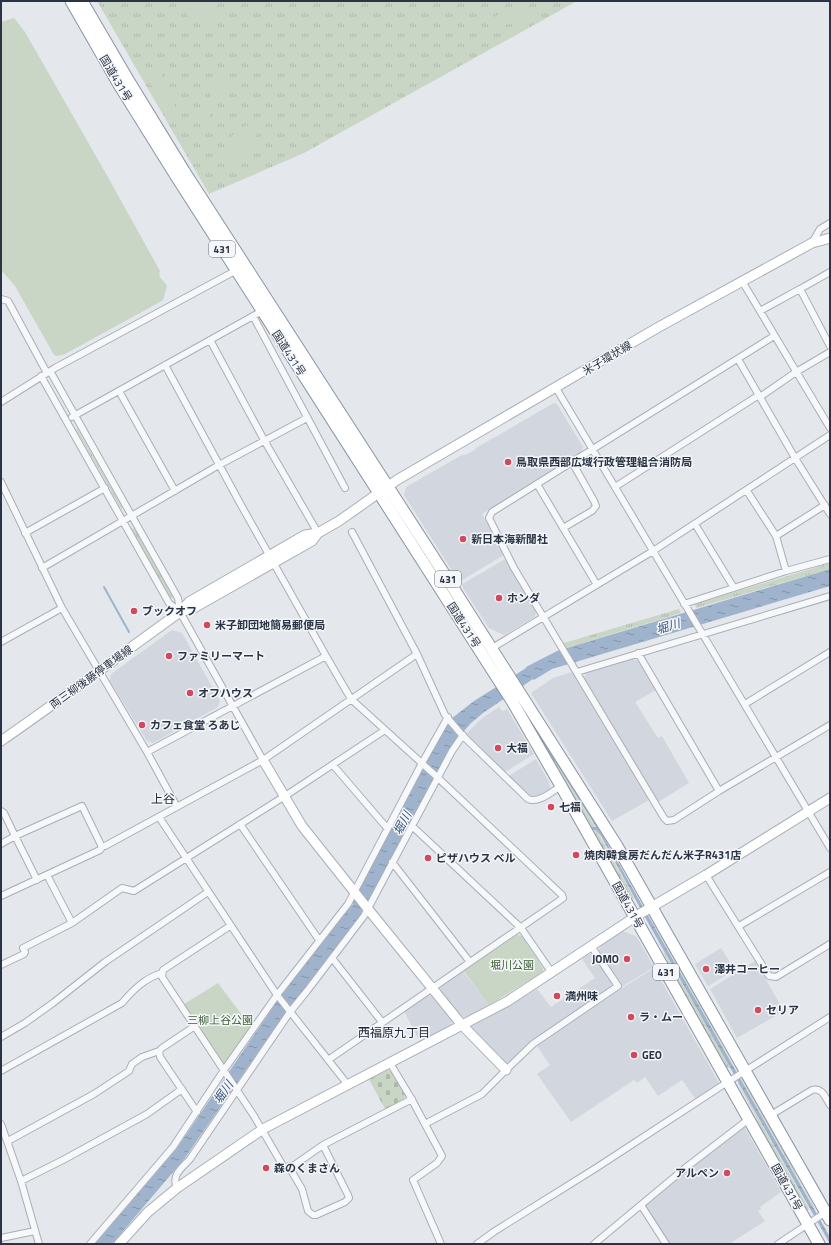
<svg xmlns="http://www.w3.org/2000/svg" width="831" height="1245" font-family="'Titillium Web','Noto Sans JP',sans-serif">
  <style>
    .built { fill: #d2d6de }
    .grass { fill: url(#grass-tufts) }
    .cemetery { fill: url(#cemetery-stones) }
    .park { fill: #c9d6c5 }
    .water { fill: url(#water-ripples) }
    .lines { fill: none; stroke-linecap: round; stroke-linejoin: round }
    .stream { stroke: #9fb4cc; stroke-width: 2 }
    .river { stroke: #9fb4cc; stroke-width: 13 }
    .street-casing { stroke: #a9aeb7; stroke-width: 8 }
    .secondary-casing { stroke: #a9aeb7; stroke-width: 11 }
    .highway-casing { stroke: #8b94a3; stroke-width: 13 }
    .street { stroke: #f7f8fa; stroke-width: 6 }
    .secondary { stroke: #fff; stroke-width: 9 }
    .highway { stroke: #fff; stroke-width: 11 }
    .poi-dot { fill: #d1495b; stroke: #f4f6f9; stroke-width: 1.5 }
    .labels { text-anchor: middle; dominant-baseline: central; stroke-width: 3; stroke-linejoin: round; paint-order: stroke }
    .shield { fill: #f4f6f9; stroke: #676e7b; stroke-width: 1 }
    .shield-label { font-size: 10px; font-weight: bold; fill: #2b3445 }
    .street-label { font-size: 11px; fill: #2b3445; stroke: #f4f6f9 }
    .poi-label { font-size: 11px; font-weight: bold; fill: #2b3445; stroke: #f4f6f9; text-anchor: start }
    .park-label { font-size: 11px; fill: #3f6138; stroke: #f4f6f9 }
    .water-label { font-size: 12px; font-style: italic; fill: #34527a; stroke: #f4f6f9 }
    .neighbourhood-label { font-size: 12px; fill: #1d2536; stroke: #f4f6f9 }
  </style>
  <defs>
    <pattern id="grass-tufts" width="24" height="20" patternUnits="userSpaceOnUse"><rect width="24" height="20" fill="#c9d6c5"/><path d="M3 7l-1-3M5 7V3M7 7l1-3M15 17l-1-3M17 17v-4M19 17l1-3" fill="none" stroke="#adb8ab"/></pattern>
    <pattern id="cemetery-stones" width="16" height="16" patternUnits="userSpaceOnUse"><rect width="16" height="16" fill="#c9d6c5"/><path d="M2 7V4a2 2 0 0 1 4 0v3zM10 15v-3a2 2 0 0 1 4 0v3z" fill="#adb8ab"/></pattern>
    <pattern id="water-ripples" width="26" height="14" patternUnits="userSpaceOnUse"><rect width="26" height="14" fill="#9fb4cc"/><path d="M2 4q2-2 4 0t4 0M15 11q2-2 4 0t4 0" fill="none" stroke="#8293a7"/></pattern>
  </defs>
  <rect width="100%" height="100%" fill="#e4e7ec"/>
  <path class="built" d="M554 403 557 404 583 447 581 453 482 514 504 555 459 582 404 495 406 487 462 455H465L475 450 476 448Z
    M505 559 536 612 535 617 504 635 489 628 461 585Z
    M172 630 182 633 220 701 218 707 153 743 147 741 110 681 111 674Z
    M633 659 638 661 656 690 635 702 658 738 662 736 689 783 658 802 584 678 586 673Z
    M572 672 649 800 612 821 531 693 553 678Z
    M499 707 502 711 507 709 534 754 505 772 466 734 481 719Z
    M536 759 549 782 550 789 536 797 530 796 509 776Z
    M622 931 636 936 654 967 623 986 599 951 600 946Z
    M721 948 735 970 708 986 695 964Z
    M589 954 594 955 612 982 611 987 528 1043 509 1062 504 1063 471 1030 472 1026 503 1010 537 989 551 1007 595 978 582 959Z
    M755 961 784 1011 737 1038 710 989Z
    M654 968 719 1083V1085L696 1100 682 1080 658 1096 645 1077 637 1083 634 1080 571 1122 537 1074 550 1065 537 1046 624 987Z
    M463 971 489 1005 466 1017 461 1016 440 990 441 986Z
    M427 995 432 996 452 1021 451 1025 420 1042 404 1011Z
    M744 1126 781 1192 760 1207 761 1209 758 1211 765 1221 729 1244H668L645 1207 646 1205Z"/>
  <path class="grass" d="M97 1H577L304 153 209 194Z
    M77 428 122 507V509L120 507 76 429Z
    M134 528 173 596V598L170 597 133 532 132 529Z
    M830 563V569L696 608 695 604Z
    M679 609 681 613 566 648 564 643Z
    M517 699 595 827V828L589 827Z
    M591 830 597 831 634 898 631 900Z
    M649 916H652L704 1004 717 1036 733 1065Z
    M646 921 730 1067 726 1069 676 981 663 951Z
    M741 1079H745L784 1146 797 1177 814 1206H813Z
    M738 1082 809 1209 806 1211 767 1141 754 1113 738 1084Z"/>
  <path class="cemetery" d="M387 1070 391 1071 406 1094 404 1099 385 1109 369 1079Z"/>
  <path class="park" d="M187 1H214L212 8 214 16 207 22 200 21 189 18 185 11Z
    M525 6 529 16 505 25 490 26 488 20 502 13Z
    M14 18 25 32 109 179 160 271C157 278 164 280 167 286L163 300 160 302 65 354 57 356 54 355 15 286 1 270V22Z
    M160 67 165 86 175 107 164 111 145 72Z
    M223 70 238 84 219 100 205 125 199 120Z
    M249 125C269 133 244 155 233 160 228 158 224 154 223 149 229 139 237 127 249 125Z
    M517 935 522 936 543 968V972L489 1005 464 971Z
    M218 983 251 1027 227 1063H223L184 1004Z"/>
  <path class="water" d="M830 569V586L552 669 534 680 533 679 483 713 471 723 459 737 419 805 362 914 283 1016 243 1074 185 1158 112 1244H95L177 1148 284 991 353 904 352 900 406 801 422 771 428 757 447 722 474 701 526 668V667L557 651Z
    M544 741 603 836 830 1237V1244L646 919 601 836 597 831 591 829V827H596L543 742Z"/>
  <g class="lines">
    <path class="stream" d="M437 574 441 579
      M104 587 129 632"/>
    <path class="river" d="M531 720 553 756"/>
    <g class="street-casing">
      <path id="street" d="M812 243 820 229 830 223
        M742 281 830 428
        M800 289 830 272
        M1 299 8 301 47 373
        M760 311 800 289 830 346
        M253 316 345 488
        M774 336 492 512 489 518 514 568 664 818 667 821 674 820 719 791 830 725
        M210 340 264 440 318 533
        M738 359 795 458 830 514
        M165 365 241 505 326 656 351 699 436 776 562 895 563 898 559 901 328 1060
        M50 371 178 598 180 612
        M41 376 169 603 180 612 263 760
        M556 388 830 848
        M119 391 175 491
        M760 397 796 372 830 352
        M1 402 55 368 235 271
        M72 417 262 311
        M1 482 62 608 147 752 177 807
        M537 484 597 585
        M615 487 759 395
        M747 491 776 536 786 571
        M695 524 734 588
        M563 528 592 511 596 506 594 501 572 462
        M352 532 417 654
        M25 533 105 488
        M776 536 825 505
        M42 568 219 465 307 418
        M684 604 786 571 830 559
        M1 642 62 608
        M492 648 653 551 830 435
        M638 653 719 791
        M577 672 830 596
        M745 704 830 652
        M147 752 326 656
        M333 765 387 828
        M1 811 4 813 15 836 82 806 102 847 105 846 263 760 417 654 445 715 462 735 528 799C538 804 553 791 561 786
        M159 817 277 995 348 1085
        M240 824 319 940
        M412 826 521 928 552 973
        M1 844 15 836 37 880
        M392 862 470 962
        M47 875 72 923 122 888 134 891 285 796 385 730
        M706 875 769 976 776 977 830 944
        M1 896 100 850 102 847
        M230 926 163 970 162 977 254 1116 283 1166 286 1167 293 1166 323 1145 412 1099
        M739 926 830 872
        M332 958 382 1022
        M1 965 24 954 25 952 23 948 72 923
        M195 1026 162 1048 159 1051 160 1057 197 1112
        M1 1037 25 1023 53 1003 105 962 208 892
        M390 1063 411 1098 442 1156 437 1163 413 1180 441 1244
        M1 1071 122 1003C133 990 145 978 162 973
        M771 1115 812 1090C822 1087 825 1097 830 1105
        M1 1124 21 1181 39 1244
        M425 1124 482 1094 506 1070 533 1044 618 986 591 946
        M8 1141 94 1094 129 1071 132 1064 142 1057 159 1051
        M289 1167 302 1189 308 1211 313 1215H316L345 1202 349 1198 348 1195 323 1145
        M21 1181 63 1160 147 1114 182 1089
        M177 1188C171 1175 182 1168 190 1159L290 1012 307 991 364 916 452 751 463 735
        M641 1205 666 1244
        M1 1238 35 1231
        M90 1244 173 1147 224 1070 277 995 348 904 422 763 448 717
        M477 1244 495 1231 596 1168 723 1085 830 1017
        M594 1244 684 1169 749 1119
        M778 1244 826 1212"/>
    </g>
    <g class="secondary-casing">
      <path id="secondary" d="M180 612 192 609 312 541 318 533
        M1 741C62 699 120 655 180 612L189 602 305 535 318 533 339 521 397 480 657 328 812 243 830 238
        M263 760 302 826 368 909 462 1025 506 1070
        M119 1244 148 1212 177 1188 263 1129 508 1001 638 915 706 875 830 798"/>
    </g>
    <g class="highway-casing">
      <path id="highway" d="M71 1 118 83 176 176 512 701 561 786 819 1244
        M82 1 127 78 184 171 443 572 617 846 830 1220"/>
    </g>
    <use href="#street" class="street"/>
    <use href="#secondary" class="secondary"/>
    <use href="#highway" class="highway"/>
  </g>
  <g class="poi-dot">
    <circle cx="508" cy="462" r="4"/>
    <circle cx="463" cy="539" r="4"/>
    <circle cx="499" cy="598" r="4"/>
    <circle cx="134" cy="611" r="4"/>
    <circle cx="207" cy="625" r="4"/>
    <circle cx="169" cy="656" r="4"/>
    <circle cx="190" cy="693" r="4"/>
    <circle cx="142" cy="725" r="4"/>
    <circle cx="498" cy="748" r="4"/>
    <circle cx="551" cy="807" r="4"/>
    <circle cx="576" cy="855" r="4"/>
    <circle cx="428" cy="858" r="4"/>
    <circle cx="627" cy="959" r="4"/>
    <circle cx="706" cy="969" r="4"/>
    <circle cx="557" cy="996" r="4"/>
    <circle cx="758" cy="1010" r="4"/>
    <circle cx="631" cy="1017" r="4"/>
    <circle cx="634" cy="1055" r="4"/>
    <circle cx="266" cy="1168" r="4"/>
    <circle cx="727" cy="1173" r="4"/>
  </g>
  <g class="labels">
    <g class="shield">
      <rect x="209" y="241" width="26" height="16" rx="3"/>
      <rect x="435" y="571" width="26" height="16" rx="3"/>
      <rect x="653" y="964" width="26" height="16" rx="3"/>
    </g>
    <g class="shield-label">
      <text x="222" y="249">431</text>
      <text x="448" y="579">431</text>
      <text x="666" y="972">431</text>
    </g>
    <g class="street-label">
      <text transform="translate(116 78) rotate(59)">国道431号</text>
      <text transform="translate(289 353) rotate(57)">国道431号</text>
      <text transform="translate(607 358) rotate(-31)">米子環状線</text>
      <text transform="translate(464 625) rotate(57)">国道431号</text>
      <text transform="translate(91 677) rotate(-36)">両三柳後藤停車場線</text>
      <text transform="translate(628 905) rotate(61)">国道431号</text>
      <text transform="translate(787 1187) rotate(61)">国道431号</text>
    </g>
    <g class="poi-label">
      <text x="516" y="462">鳥取県西部広域行政管理組合消防局</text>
      <text x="471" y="539">新日本海新聞社</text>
      <text x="507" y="598">ホンダ</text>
      <text x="142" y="611">ブックオフ</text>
      <text x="215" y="625">米子卸団地簡易郵便局</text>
      <text x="177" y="656">ファミリーマート</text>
      <text x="198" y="693">オフハウス</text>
      <text x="150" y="725">カフェ食堂 ろあじ</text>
      <text x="506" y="748">大福</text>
      <text x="559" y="807">七福</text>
      <text x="584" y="855">焼肉韓食房だんだん米子R431店</text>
      <text x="436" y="858">ピザハウス ベル</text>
      <text x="619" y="959" text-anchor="end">JOMO</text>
      <text x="714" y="969">澤井コーヒー</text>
      <text x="565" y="996">満州味</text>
      <text x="766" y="1010">セリア</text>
      <text x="639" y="1017">ラ・ムー</text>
      <text x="642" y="1055">GEO</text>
      <text x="274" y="1168">森のくまさん</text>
      <text x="719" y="1173" text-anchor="end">アルペン</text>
    </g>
    <g class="park-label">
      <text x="512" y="965">堀川公園</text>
      <text x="220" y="1020">三柳上谷公園</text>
    </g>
    <g class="water-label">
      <text transform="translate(668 626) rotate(-16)">堀川</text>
      <text transform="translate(402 823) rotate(-62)">堀川</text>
      <text transform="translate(223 1092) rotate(-55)">堀川</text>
    </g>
    <g class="neighbourhood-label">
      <text x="163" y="798">上谷</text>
      <text x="394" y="1032">西福原九丁目</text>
    </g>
  </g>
  <rect width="831" height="1245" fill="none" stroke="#2b3445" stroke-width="4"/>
</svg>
